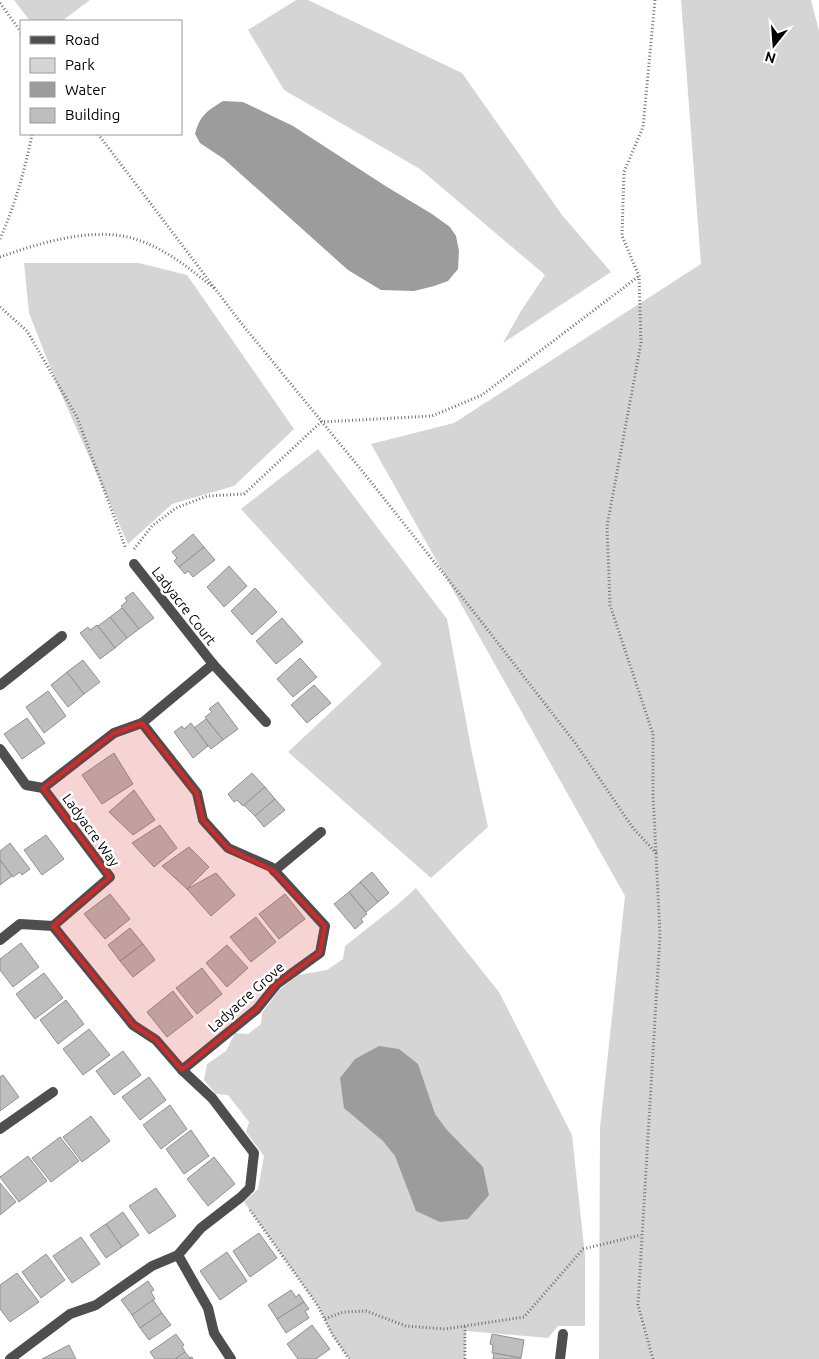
<svg xmlns="http://www.w3.org/2000/svg" width="819" height="1359" font-family="Ubuntu,sans-serif">
	<style>
		.green { fill: #d5d5d5 }
		.water { fill: #9c9c9c }
		.building { fill: #bebebe; stroke: #929292 }
		.lines { fill: none; stroke-linecap: round; stroke-linejoin: round }
		.path { stroke: #707070; stroke-width: 3; stroke-dasharray: 1 2.5; stroke-linecap: butt }
		.minor { stroke: #4e4e4e; stroke-width: 10 }
		.marked { fill: #d62828; fill-opacity: 0.2; stroke: #d62828; stroke-width: 4; stroke-linejoin: round }
		.labels { text-anchor: middle; dominant-baseline: central; stroke-width: 5; stroke-linejoin: round; paint-order: stroke }
		.street-label { font-size: 14px; fill: #000; stroke: #fff }
	</style>
	<rect width="100%" height="100%" fill="#fff"/>
	<g class="green">
		<path d="M14 0H90L62 21H30Z"/>
		<path d="M296 0H308L462 73 562 215 611 272 503 343 521 311 545 275 420 169 284 90 248 30Z"/>
		<path d="M681 0H811L819 31V1359H599L600 1128 625 896 371 444 454 423 701 264Z"/>
		<path d="M24 263H139L187 275 294 429 234 486 172 504 128 544 58 387 29 313Z"/>
		<path d="M318 449 447 619 472 753 488 827 431 878 288 752 382 664 241 509Z"/>
		<path d="M416 888 499 992 572 1135 585 1256V1326H558L548 1338 466 1331 465 1359H349L332 1335 318 1306 244 1202 258 1189 264 1156 246 1132 249 1122 228 1095 216 1094 204 1080 207 1064 226 1051 235 1033 248 1034 261 1024 262 1013 279 990 298 975 327 970 343 959 345 946 397 905Z"/>
	</g>
	<g class="water">
		<path d="M223 101 243 102 293 126 387 187 432 214 450 227 456 236 459 251 458 269 448 281 434 286 414 291 381 290 348 270 224 159 200 143 195 134C200 115 207 111 223 101Z"/>
		<path d="M379 1046 399 1049 418 1064 435 1114 447 1130 483 1167 489 1195 468 1219 440 1222 416 1211 395 1156 383 1141 344 1108 340 1078 355 1059Z"/>
	</g>
	<g class="building">
		<path d="M193 534 204 547 179 567 174 561 177 558 172 552Z"/>
		<path d="M204 547 215 560 193 577 188 571 185 574 179 567Z"/>
		<path d="M229 566 247 586 224 607 207 587Z"/>
		<path d="M255 588 277 612 252 635 231 611Z"/>
		<path d="M133 592 154 618 139 629 121 606 127 601 125 598Z"/>
		<path d="M122 608 139 629 127 638 110 617Z"/>
		<path d="M110 617 127 638 115 648 98 626Z"/>
		<path d="M282 618 303 642 276 664 256 641Z"/>
		<path d="M97 625 115 648 100 659 80 633 88 627 90 630Z"/>
		<path d="M300 658 317 677 293 697 277 679Z"/>
		<path d="M83 660 100 682 84 694 67 672Z"/>
		<path d="M67 672 84 694 68 707 51 685Z"/>
		<path d="M314 685 331 703 307 723 291 705Z"/>
		<path d="M48 691 66 716 44 733 26 707Z"/>
		<path d="M218 702 238 729 223 740 205 717 212 712 209 709Z"/>
		<path d="M27 718 45 743 22 759 4 734Z"/>
		<path d="M206 719 223 740 211 749 194 728Z"/>
		<path d="M191 723 208 746 193 758 174 732 182 726 184 729Z"/>
		<path d="M114 753 133 784 102 804 82 775Z"/>
		<path d="M252 773 265 787 243 806 237 800 234 802 228 794Z"/>
		<path d="M265 787 275 799 255 816 244 805Z"/>
		<path d="M134 790 155 820 133 835 109 812Z"/>
		<path d="M275 799 285 810 264 827 255 816Z"/>
		<path d="M160 825 177 848 154 867 132 843Z"/>
		<path d="M46 835 64 859 42 875 24 850Z"/>
		<path d="M10 843 30 869 22 875 20 872 13 877 0 860V851Z"/>
		<path d="M189 847 209 867 187 889 162 866Z"/>
		<path d="M0 860 12 876 0 885Z"/>
		<path d="M372 872 389 893 378 902 360 882Z"/>
		<path d="M216 873 235 895 211 916 187 889Z"/>
		<path d="M360 882 378 902 366 912 349 892Z"/>
		<path d="M349 892 367 914 361 919 363 922 355 929 334 904Z"/>
		<path d="M110 894 130 919 105 939 84 914Z"/>
		<path d="M285 894 305 919 279 939 259 914Z"/>
		<path d="M256 917 276 942 251 962 230 937Z"/>
		<path d="M130 928 143 944 120 961 108 945Z"/>
		<path d="M21 943 39 967 13 987 0 970V959Z"/>
		<path d="M143 944 155 960 133 977 120 961Z"/>
		<path d="M227 945 248 968 227 987 206 963Z"/>
		<path d="M202 968 222 994 197 1014 176 988Z"/>
		<path d="M44 973 63 998 35 1019 16 994Z"/>
		<path d="M173 991 193 1017 167 1037 147 1012Z"/>
		<path d="M66 1000 84 1024 58 1044 40 1020Z"/>
		<path d="M89 1029 110 1055 83 1075 63 1049Z"/>
		<path d="M123 1051 141 1075 114 1095 96 1071Z"/>
		<path d="M3 1075 19 1097 0 1111V1077Z"/>
		<path d="M149 1077 166 1100 140 1120 122 1097Z"/>
		<path d="M170 1105 187 1129 161 1149 143 1125Z"/>
		<path d="M91 1116 110 1141 82 1162 63 1137Z"/>
		<path d="M191 1130 209 1156 184 1174 166 1149Z"/>
		<path d="M60 1137 79 1161 51 1182 32 1158Z"/>
		<path d="M28 1156 47 1181 19 1202 0 1177Z"/>
		<path d="M214 1157 235 1184 208 1206 187 1179Z"/>
		<path d="M0 1183 16 1202 0 1215Z"/>
		<path d="M156 1188 176 1216 149 1234 129 1206Z"/>
		<path d="M123 1212 139 1235 122 1247 106 1224Z"/>
		<path d="M106 1224 122 1247 106 1258 90 1235Z"/>
		<path d="M259 1233 277 1258 250 1277 233 1251Z"/>
		<path d="M81 1237 100 1264 72 1283 53 1256Z"/>
		<path d="M227 1252 247 1281 220 1300 200 1271Z"/>
		<path d="M46 1254 65 1280 41 1298 22 1272Z"/>
		<path d="M17 1273 39 1302 10 1322 0 1309V1285Z"/>
		<path d="M148 1281 154 1290 151 1292 155 1299 132 1315 121 1300Z"/>
		<path d="M291 1290 296 1297 299 1294 304 1302 277 1319 268 1305Z"/>
		<path d="M153 1300 162 1313 140 1328 132 1315Z"/>
		<path d="M304 1302 309 1309 305 1311 309 1318 286 1333 277 1319Z"/>
		<path d="M162 1313 171 1325 149 1340 140 1328Z"/>
		<path d="M312 1325 330 1349 316 1359H298L287 1344Z"/>
		<path d="M176 1334 184 1345 182 1346 185 1352 175 1359H155L150 1352Z"/>
		<path d="M492 1334 524 1340 521 1358 492 1353 493 1345 490 1344Z"/>
		<path d="M69 1345 76 1359H42Z"/>
		<path d="M185 1352 190 1358 192 1357 193 1359H175Z"/>
		<path d="M494 1353 521 1358 520 1359H493Z"/>
	</g>
	<g class="lines">
		<g class="path">
			<path d="M0 3 21 32"/>
			<path d="M98 134 241 323 363 472 477 616 576 744 633 828 657 854"/>
			<path d="M0 239C15 205 25 170 32 134"/>
			<path d="M0 257C39 243 94 226 135 239 165 248 190 269 214 288"/>
			<path d="M0 307 27 331 77 417 126 549"/>
			<path d="M134 549 152 526 176 508 207 496 244 494 321 422 432 416 482 395 639 276"/>
			<path d="M250 1210 318 1306 332 1334 349 1359"/>
			<path d="M325 1319 343 1312 366 1311 406 1326 445 1329 524 1317 583 1249 641 1235"/>
			<path d="M465 1359V1326"/>
			<path d="M653 1359 638 1305 660 935 653 794V734L610 605 607 526 641 343 639 276 622 236 624 172 643 127 655 0"/>
		</g>
		<g class="minor">
			<path d="M134 564 213 664 266 722"/>
			<path d="M0 685 62 636"/>
			<path d="M142 723 197 793 203 820 228 848 271 867 325 926 320 953 277 984 257 1009 182 1070"/>
			<path d="M0 749 26 785 43 788"/>
			<path d="M43 788 114 733 142 723 213 664"/>
			<path d="M274 871 321 832"/>
			<path d="M0 940 20 924 53 926 110 877 43 788"/>
			<path d="M0 1129 53 1092"/>
			<path d="M178 1255 208 1308 214 1333 231 1359"/>
			<path d="M10 1359 70 1314 96 1305 152 1266 178 1255 201 1228 241 1197 250 1188 254 1153 212 1098 182 1070 156 1040 133 1025 53 926"/>
			<path d="M560 1359 563 1334"/>
		</g>
	</g>
	<path class="marked" d="M142 723 197 793 203 820 228 848 274 871 325 926 320 953 277 984 257 1009 182 1070 156 1040 133 1025 53 926 110 877 43 788 114 733Z"/>
	<g class="labels">
		<g class="street-label">
			<text transform="translate(184 606) rotate(52)">Ladyacre Court</text>
			<text transform="translate(91 830) rotate(54)">Ladyacre Way</text>
			<text transform="translate(246 997) rotate(-42)">Ladyacre Grove</text>
		</g>
	</g>
	<rect x="20" y="20" width="162" height="115" fill="#ffffff" stroke="#999999"/>
	<rect x="30" y="36" width="25" height="8" fill="#4e4e4e" stroke="#999999"/>
	<text x="65" y="45" font-size="15" fill="#000000">Road</text>
	<rect x="30" y="58" width="25" height="15" fill="#d5d5d5" stroke="#999999"/>
	<text x="65" y="70" font-size="15" fill="#000000">Park</text>
	<rect x="30" y="82" width="25" height="15" fill="#9c9c9c" stroke="#999999"/>
	<text x="65" y="95" font-size="15" fill="#000000">Water</text>
	<rect x="30" y="108" width="25" height="15" fill="#bebebe" stroke="#999999"/>
	<text x="65" y="120" font-size="15" fill="#000000">Building</text>
	<g transform="translate(774 45) rotate(197)" stroke="#ffffff" stroke-width="4" paint-order="stroke">
	<path d="M0-4L9 19L0 12L-9 19Z" fill="#000000"/>
	<text y="-8" font-size="14" font-weight="bold" text-anchor="middle" fill="#000000">N</text>
	</g>
</svg>
